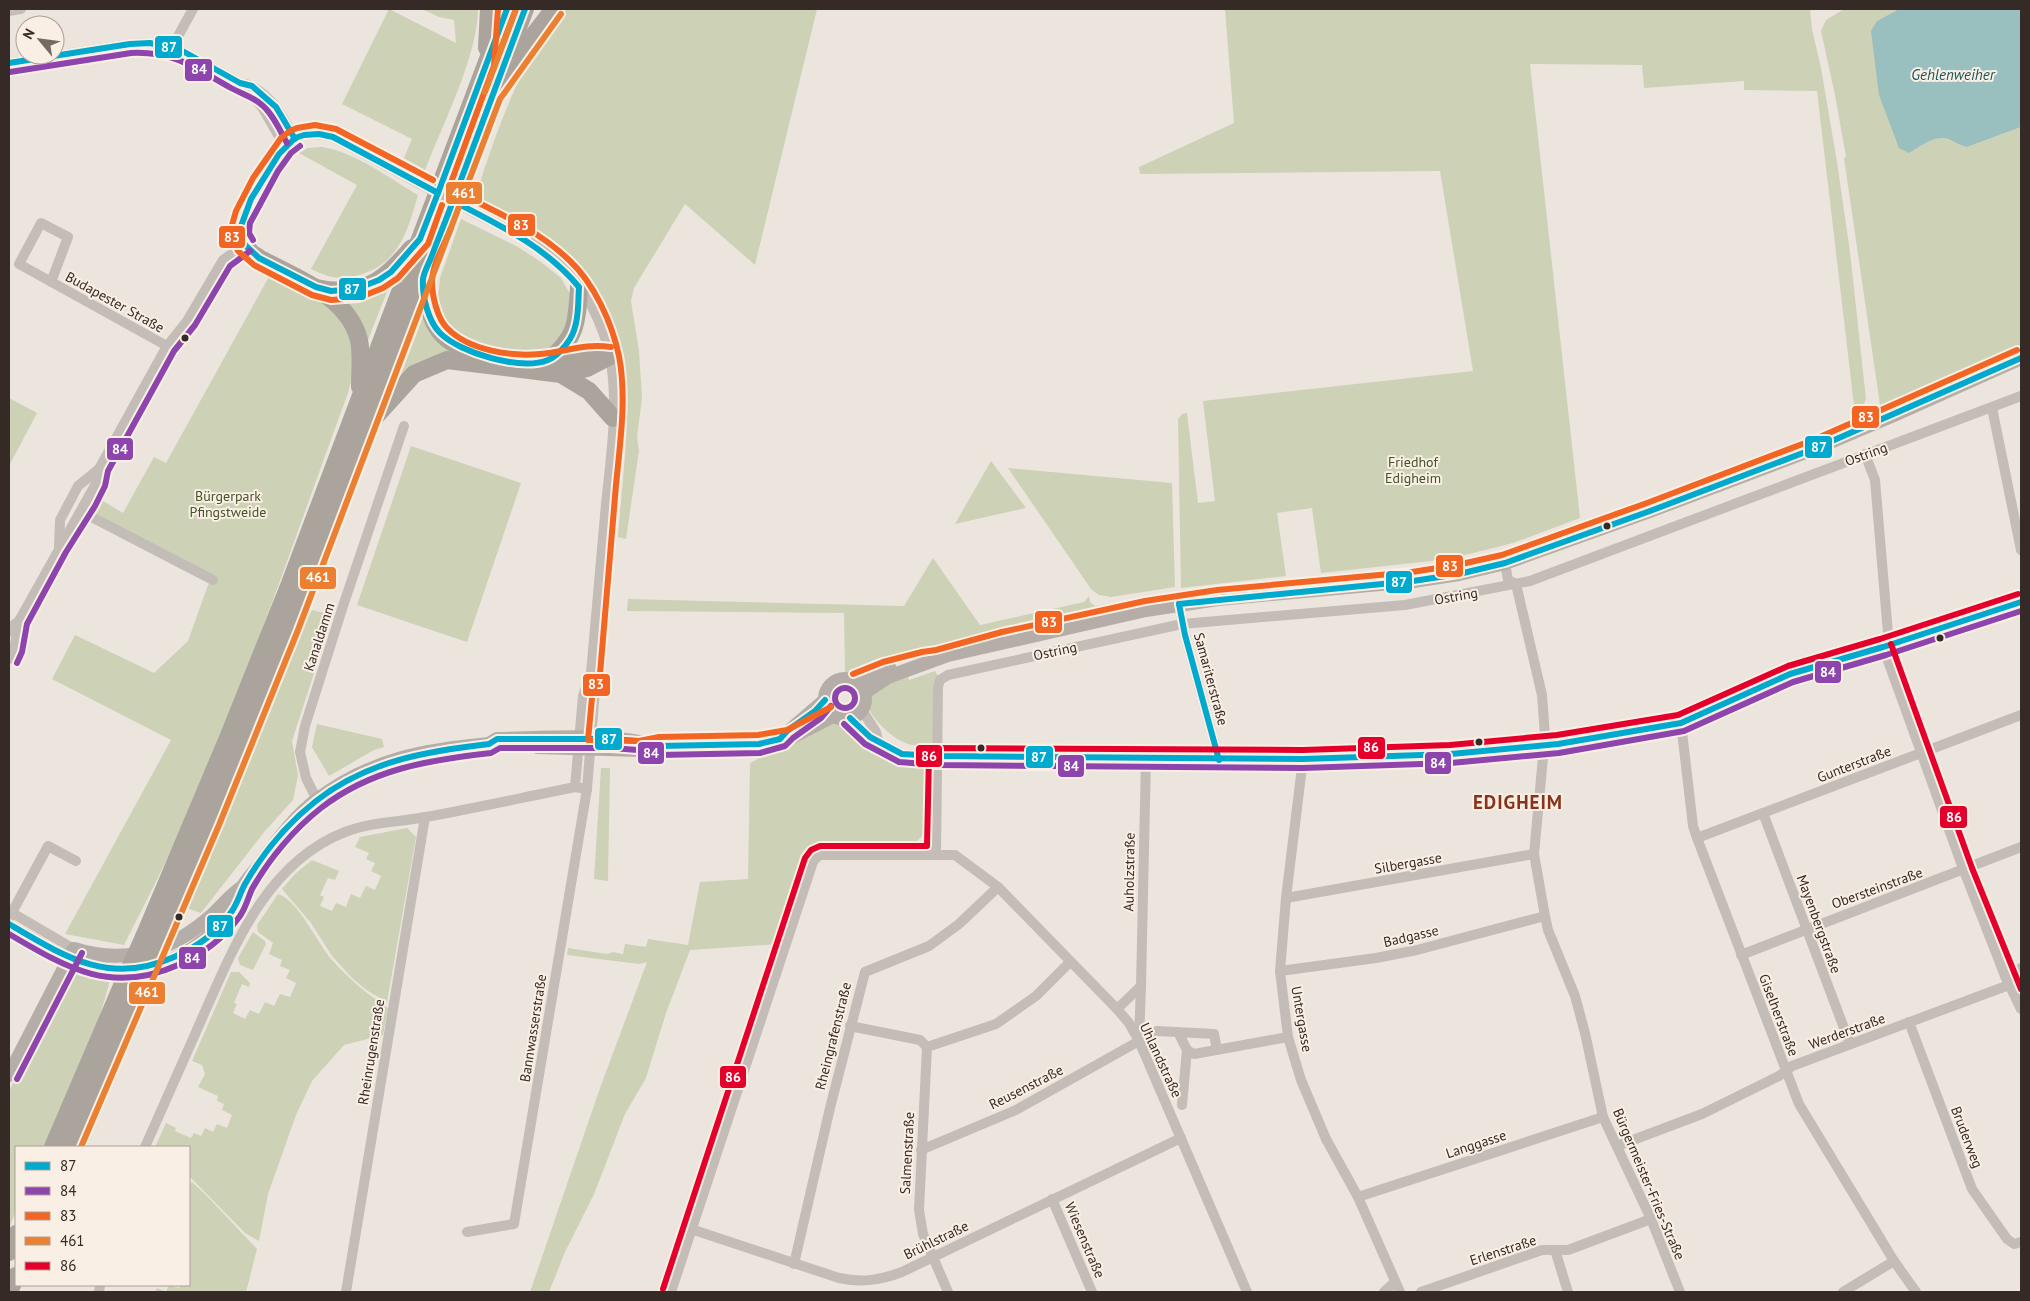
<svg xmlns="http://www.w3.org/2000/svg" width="2030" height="1301" font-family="'PT Sans',sans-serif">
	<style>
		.green { fill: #cdd1b6 }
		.water { fill: #99bfbe }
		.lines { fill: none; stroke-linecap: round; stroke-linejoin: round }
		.street { stroke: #c4bdb7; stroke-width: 10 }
		.secondary { stroke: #b5ada7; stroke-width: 14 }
		.highway { stroke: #aba49d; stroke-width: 18 }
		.street-bridge { stroke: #c4bdb7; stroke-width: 10 }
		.highway-bridge { stroke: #aba49d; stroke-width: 18 }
		.bus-1-casing { stroke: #faefe4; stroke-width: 10 }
		.bus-2-casing { stroke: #faefe4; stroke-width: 10 }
		.bus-3-casing { stroke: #faefe4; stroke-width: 10 }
		.bus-4-casing { stroke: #faefe4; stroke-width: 10 }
		.bus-5-casing { stroke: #faefe4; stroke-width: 10 }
		.bus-1 { stroke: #00a9ce; stroke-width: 6 }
		.bus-2 { stroke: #8e44ad; stroke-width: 6 }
		.bus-3 { stroke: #f26522; stroke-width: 6 }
		.bus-4 { stroke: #eb7f32; stroke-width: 6 }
		.bus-5 { stroke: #e4002b; stroke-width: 6 }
		.bus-dot { fill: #352a25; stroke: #faefe4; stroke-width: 2 }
		.labels { text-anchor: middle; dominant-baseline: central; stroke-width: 4; stroke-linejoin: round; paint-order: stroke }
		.street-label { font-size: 14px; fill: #352a25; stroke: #faefe4 }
		.park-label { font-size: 14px; fill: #455428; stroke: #faefe4 }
		.water-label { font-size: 15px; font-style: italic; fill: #195558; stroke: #faefe4 }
		.district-label { font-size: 19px; font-weight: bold; letter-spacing: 1px; fill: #88331b; stroke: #faefe4 }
		.line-badge { stroke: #faefe4; stroke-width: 2 }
		.badge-label { font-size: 14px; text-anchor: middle; font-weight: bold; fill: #fff }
	</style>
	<rect width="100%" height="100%" fill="#ece5dd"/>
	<g class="green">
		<path d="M389 9 456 43 454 20 439 17 422 9H478C478 55 442 126 425 170L404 158 412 139 342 104Z"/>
		<path d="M567 9H817L755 265 685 204 634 288 631 301 639 351 642 398 637 437 639 451 626 539 618 537C622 479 632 418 624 359 620 328 596 282 574 259 550 233 506 214 475 197 489 155 503 112 523 72 534 49 551 29 567 9Z"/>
		<path d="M1225 9H1810L1812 29 1821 68 1837 162 1850 252 1866 399 1862 408 1855 414 1817 91 1744 90V81L1644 88 1642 65 1530 64 1580 518 1513 543 1449 559 1321 573 1312 508 1277 513 1286 576 1181 588 1178 419 1182 414 1187 413 1198 503 1215 501 1203 401 1473 371 1440 171 1140 174 1139 167 1234 123Z"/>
		<path d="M1844 9H1899L1877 21 1909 153C1920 147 1935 134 1948 139 1955 142 1959 145 1967 147L2021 127V348L1881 412 1844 158 1846 157 1835 95 1821 31 1826 20Z"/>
		<path d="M322 147C355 152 389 178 418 195 408 230 399 264 359 275 338 280 330 278 311 269L357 185 299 153 308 148Z"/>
		<path d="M461 219 518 247 541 262 561 278 570 294 567 330 555 347 534 355 505 357 462 339 445 322 437 306 440 278Z"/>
		<path d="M271 273 313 294 350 327 355 365 348 393C303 515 261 639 211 760 186 823 155 884 124 945L65 934 171 740 52 679 75 635 154 673 188 641 208 585 212 581 86 508 93 495 123 513 154 457 166 463Z"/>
		<path d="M392 279 366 345 338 295Z"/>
		<path d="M423 317 433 334 460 353 399 380Z"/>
		<path d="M9 398 37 413 9 466Z"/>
		<path d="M411 446 521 483 467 642 357 605Z"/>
		<path d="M991 461 1026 508 955 524Z"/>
		<path d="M1008 468 1172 483 1175 587 1111 597 1099 595 1091 589Z"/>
		<path d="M933 558 980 625 1084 602 1089 596 1090 602 1095 606 1169 593 1171 595 1168 599 1092 614 981 640 896 661 860 676 845 674 844 613 627 611 628 599 904 606Z"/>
		<path d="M312 610 333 615 292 741 298 775 293 800 265 831 201 913 186 908 287 661Z"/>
		<path d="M935 671 938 676 933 742C908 755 882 730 869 710L873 690 907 673 909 680Z"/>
		<path d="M832 720 849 722 856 726C860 744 891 762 909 765 916 766 922 764 928 768V830L916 842 810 845 779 944 690 950 666 1013 646 1078 625 1114 594 1194 565 1252 549 1292H530L600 1088 647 962 639 964 567 955 568 948 607 954 613 952 623 954 625 944 646 947 648 939 688 945 700 882 748 879 750 763Z"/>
		<path d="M317 724 382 739 384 747 374 750 329 776 312 747Z"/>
		<path d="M601 768H610L608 881 594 879Z"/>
		<path d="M407 828 416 837 387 1002 368 991 353 979 332 956 311 923 282 889 295 874 312 860 339 871 335 880 328 878 320 895 324 897 320 906 332 911 336 903 346 907 351 894 360 898 366 886 375 890 381 876 371 871 375 863 366 859 369 853 355 847 360 837Z"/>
		<path d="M278 894C298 900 318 944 332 960 349 979 367 994 388 1008L383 1035 344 1045 312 1081 296 1115 268 1194 259 1241 245 1233 189 1176V1147H155L166 1123 176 1128 175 1131 191 1138 194 1133 201 1136 205 1128 213 1132 217 1124 227 1128 232 1115 222 1110 224 1104 217 1101 218 1096 198 1087 205 1074 202 1065 192 1061 231 972H239L250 983 249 987 242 984 234 1003 237 1004 233 1013 245 1019 250 1010 259 1014 265 1002 274 1006 280 994 290 997 296 983 286 978 290 970 280 966 282 960 269 954 273 943 258 932 257 925Z"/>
		<path d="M253 932 265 941 266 944 253 970 240 965 238 958Z"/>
		<path d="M75 971 111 975C98 1033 70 1092 44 1147H16V1210L9 1229V1092L63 977Z"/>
		<path d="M192 1182 206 1195 257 1249 246 1292H155L157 1288 166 1292 169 1285 179 1288 180 1285H189V1184Z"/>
	</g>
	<path class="water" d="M1899 9H2021V127L1967 147C1959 145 1955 142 1948 139 1935 134 1920 147 1909 153L1899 148 1879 95 1871 31 1877 21Z"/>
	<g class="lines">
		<g class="street">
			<path d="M9 11 21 9"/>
			<path d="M172 47 193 9"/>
			<path d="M9 63 130 44 150 43 179 49 240 83 262 107 285 147"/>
			<path d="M246 84C271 93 283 117 295 139"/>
			<path d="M470 210C501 227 538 242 563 267 586 289 604 326 610 357 619 404 611 456 606 504 601 560 596 617 591 673L583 696 575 787"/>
			<path d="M51 282 68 237 41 223 19 264 167 346"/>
			<path d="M1992 408 2021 550"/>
			<path d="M1865 454 1875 480 1889 645"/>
			<path d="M82 512 213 580"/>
			<path d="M59 547 60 520 78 486 99 469 167 346 187 321 223 260 245 244C242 238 239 233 240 226 242 208 280 147 295 138 307 132 321 134 333 137L420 184"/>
			<path d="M1505 563 1508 580 1516 584 1542 695 1545 736 1534 854 1545 916 1548 930 1575 996 1585 1033 1603 1117 1651 1219 1680 1292"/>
			<path d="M1179 604 1185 635 1219 760"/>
			<path d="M9 632 12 626 19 621"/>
			<path d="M1883 647 1964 871 2005 976 2021 1009"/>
			<path d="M9 659 14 650 19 621 99 478V469"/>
			<path d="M862 710 876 732 878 740"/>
			<path d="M850 718 870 737 902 754 938 756 1303 759 1451 754 1558 744 1681 723 1790 674 1883 647 2021 602"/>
			<path d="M1681 723 1693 826 1697 838 1799 1104 1894 1261 1916 1292"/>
			<path d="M1303 759 1286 898 1280 971 1288 1037 1301 1080 1326 1139 1358 1197 1400 1292"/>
			<path d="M587 789 595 690 590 680"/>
			<path d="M317 800 306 778 300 752 305 726 343 606 404 426"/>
			<path d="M1763 813 1850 1044"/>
			<path d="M1697 838 2021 715"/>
			<path d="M936 855 938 687 940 680 948 675 1182 624 1405 605 1530 581 2021 396"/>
			<path d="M1286 898 1534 854"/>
			<path d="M9 911 74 949"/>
			<path d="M9 918 48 846 76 861"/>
			<path d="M9 924 69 958"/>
			<path d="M1741 955 2021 847"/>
			<path d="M1280 971 1376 958 1417 950 1545 916"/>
			<path d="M2005 976 2021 968"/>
			<path d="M1117 1009 1141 986 1146 758"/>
			<path d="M1909 1022 1972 1189 2007 1239 2014 1244 2021 1242"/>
			<path d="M850 1026 920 1040 927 1047"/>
			<path d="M1178 1032 1187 1050 1194 1054 1288 1037"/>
			<path d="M1139 1040 1141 986"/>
			<path d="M1182 1105 1187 1050"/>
			<path d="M1617 1146 1702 1114 1779 1076 1792 1066 2009 985"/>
			<path d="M145 1147C163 1106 182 1064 200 1023 232 951 265 863 345 832 370 822 400 822 426 817 476 808 525 797 575 787L587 789 514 1224 467 1232"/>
			<path d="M921 1150 1016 1110 1157 1031 1214 1034 1217 1050"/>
			<path d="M1358 1197 1603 1117"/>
			<path d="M1052 1199 1092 1292"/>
			<path d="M691 1229 839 1278C862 1283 881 1280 902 1272L1181 1138"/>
			<path d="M1555 1250 1568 1292"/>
			<path d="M794 1264 830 1108 865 972 929 946 959 924 998 887"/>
			<path d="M99 1292 100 1285"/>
			<path d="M346 1292 425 817"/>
			<path d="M671 1292 813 862 817 857 821 855H955L998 887 1117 1009 1129 1023 1139 1041 1247 1292"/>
			<path d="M948 1292 923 1234 919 1210 927 1047 996 1024 1036 996 1070 962"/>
			<path d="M1384 1292 1395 1282"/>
			<path d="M1421 1292 1542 1250H1568L1651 1219"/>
			<path d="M1843 1292 1894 1261"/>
		</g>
		<g class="secondary">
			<circle cx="845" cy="699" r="20"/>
			<path d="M856 682 890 669"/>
			<path d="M864 693 888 677 948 655 1146 610 1218 599 1413 581 1459 574 1505 563 1650 511 1816 448 1896 414 2021 358"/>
			<path d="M782 737 825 700"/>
			<path d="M537 747 640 750 659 746 759 744 790 738 835 715"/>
			<path d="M69 958C89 965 111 973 132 971 175 967 215 938 237 903 241 897 241 891 244 885 248 878 255 871 260 864 277 841 295 816 318 799 372 759 424 750 489 744L497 739C550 738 607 733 659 746"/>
			<path d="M9 1075 74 949C125 965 170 952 210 917 222 906 230 895 244 886"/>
		</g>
		<g class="highway">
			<path d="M487 48 489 9"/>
			<path d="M506 76 533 36 554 9"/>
			<path d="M245 244 251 253 259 258C295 278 348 295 359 340 362 355 360 371 360 387"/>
			<path d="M424 280C431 328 437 342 486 356"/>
			<path d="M316 288C364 298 383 281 412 248"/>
			<path d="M550 359C577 337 577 321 579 287"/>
			<path d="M524 362 531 363 587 353 610 356"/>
			<path d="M561 374 589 391 613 418"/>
			<path d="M375 417 414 374 447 360 561 374 587 368 610 356"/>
			<path d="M165 929 290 627 525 9"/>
			<path d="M144 937 228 738 289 586 507 9"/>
			<path d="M53 1147 122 986"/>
			<path d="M72 1147 141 985"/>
			<path d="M9 1252 16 1234"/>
			<path d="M9 1292 16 1276"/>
		</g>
		<path class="street-bridge" d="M420 184 470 210"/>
		<g class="highway-bridge">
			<path d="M141 985 165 929"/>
			<path d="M122 986 144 937"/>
		</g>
		<defs>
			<g id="bus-1">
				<path d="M9 63 130 44 150 43 179 49 240 83 252 86 276 107 295 139"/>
				<path d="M319 134 333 137 438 193 420 239 391 272 379 280 356 289 331 291 316 287 259 258 245 245 240 235 241 226 251 199 279 154 295 138 304 135Z"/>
				<path d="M438 193 507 9"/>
				<path d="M453 201C499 225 545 246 579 287 578 304 579 324 570 339 565 347 556 357 548 360 521 371 460 353 440 333 428 321 422 296 423 279 424 272 428 265 431 258 438 239 446 220 453 201Z"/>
				<path d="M453 201 525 9"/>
				<path d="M1179 604 1413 581 1459 574 1505 563 1650 511 1816 448 2021 358"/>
				<path d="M1179 604 1185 635 1219 760"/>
				<path d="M850 718 870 737 902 754 938 756 1303 759 1451 754 1558 744 1681 723 1790 674 1883 647 2021 602"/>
				<path d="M9 924C65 957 109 986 174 957 197 947 218 932 232 911 238 902 240 893 245 884 263 853 288 823 316 801 367 761 427 751 489 744L497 739H611L639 741 659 746 759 744 780 739 787 731 815 711 825 700"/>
			</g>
			<g id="bus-2">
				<path d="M10 72 131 53C175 51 195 68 231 88 242 94 252 96 262 105 273 114 280 131 287 143"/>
				<path d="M253 240 249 233 250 223 278 171 291 153 300 146"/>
				<path d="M17 663 22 652 27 624 66 552 95 506 105 486 108 471 174 351 195 325 230 266 250 251"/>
				<circle cx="845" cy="698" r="10"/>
				<path d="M844 724 865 744 899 762 938 765 1303 768 1451 763 1559 753 1684 731 1793 682 1886 655 2021 611"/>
				<path d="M9 934C67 968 111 995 178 965 203 954 224 938 240 916 246 907 248 898 252 889 269 859 294 829 321 808 371 769 429 760 491 753L500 748H611L638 750 659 755 760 753 785 746 793 738 821 718 831 706"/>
				<path d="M17 1079 82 953"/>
			</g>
			<g id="bus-3">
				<path d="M498 9 494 66 449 188C489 209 535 227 569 260 594 283 612 323 619 356 627 398 620 443 616 485 611 548 605 611 600 674L592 698 588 740 639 741 659 737 758 735 787 730 831 707"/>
				<path d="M490 77 516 9"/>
				<path d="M433 180 336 129 315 125 297 128 290 131 281 138 253 178 236 211 232 225V238L238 251 254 265 312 295 331 300 358 298 383 288 398 278 428 244 442 205"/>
				<path d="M451 228C445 244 432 264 432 282 432 295 437 318 447 328 468 350 511 357 540 354 566 352 583 343 611 347"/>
				<path d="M853 674 883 662 922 652 936 650 1002 632 1145 601 1217 590 1412 572 1457 565 1502 555 1647 503 1813 440 2017 350"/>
			</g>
			<g id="bus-4">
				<path d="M485 92 515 12"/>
				<path d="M81 1147 219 825 298 630 500 99 561 14"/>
			</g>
			<g id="bus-5">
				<path d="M1891 644 1972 868 2021 989"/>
				<path d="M663 1289 805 858 811 850 820 846H927L929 756 934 748 1303 750 1450 745 1557 735 1678 715 1788 666 1880 639 2018 594"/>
			</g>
		</defs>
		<use href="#bus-1" class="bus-1-casing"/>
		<use href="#bus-2" class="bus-2-casing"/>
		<use href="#bus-3" class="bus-3-casing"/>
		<use href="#bus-4" class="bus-4-casing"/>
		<use href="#bus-5" class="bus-5-casing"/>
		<use href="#bus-1" class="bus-1"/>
		<use href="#bus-2" class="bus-2"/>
		<use href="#bus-3" class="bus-3"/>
		<use href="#bus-4" class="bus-4"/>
		<use href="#bus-5" class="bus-5"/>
	</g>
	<g class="bus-dot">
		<circle cx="185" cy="338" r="4.5"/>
		<circle cx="1607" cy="526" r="4.5"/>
		<circle cx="1940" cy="638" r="4.5"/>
		<circle cx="1479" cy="742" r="4.5"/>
		<circle cx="981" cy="748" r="4.5"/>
		<circle cx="179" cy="917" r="4.5"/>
	</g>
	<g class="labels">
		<g class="street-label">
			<text transform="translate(115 302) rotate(29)">Budapester Straße</text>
			<text transform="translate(1866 454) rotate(-20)">Ostring</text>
			<text transform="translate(1456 596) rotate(-10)">Ostring</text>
			<text transform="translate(319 637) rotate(-72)">Kanaldamm</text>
			<text transform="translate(1055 651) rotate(-12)">Ostring</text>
			<text transform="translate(1211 679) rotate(75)">Samariterstraße</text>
			<text transform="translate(1854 764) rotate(-21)">Gunterstraße</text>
			<text transform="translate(1408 863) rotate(-10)">Silbergasse</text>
			<text transform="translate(1129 872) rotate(-89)">Auholzstraße</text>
			<text transform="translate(1877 888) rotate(-20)">Obersteinstraße</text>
			<text transform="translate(1819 924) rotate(70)">Mayenbergstraße</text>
			<text transform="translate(1411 936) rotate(-13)">Badgasse</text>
			<text transform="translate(1779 1015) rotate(69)">Giselherstraße</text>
			<text transform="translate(1302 1019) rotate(80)">Untergasse</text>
			<text transform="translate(533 1028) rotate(-81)">Bannwasserstraße</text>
			<text transform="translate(1847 1031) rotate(-20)">Werderstraße</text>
			<text transform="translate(833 1036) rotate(-76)">Rheingrafenstraße</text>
			<text transform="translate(371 1052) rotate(-81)">Rheinrugenstraße</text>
			<text transform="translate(1161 1060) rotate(65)">Uhlandstraße</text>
			<text transform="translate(1026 1087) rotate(-27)">Reusenstraße</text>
			<text transform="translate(1967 1137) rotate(69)">Bruderweg</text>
			<text transform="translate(1476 1144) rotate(-18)">Langgasse</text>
			<text transform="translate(907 1153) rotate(-87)">Salmenstraße</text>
			<text transform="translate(1649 1184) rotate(67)">Bürgermeister-Fries-Straße</text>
			<text transform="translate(936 1240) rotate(-26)">Brühlstraße</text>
			<text transform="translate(1085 1240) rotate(67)">Wiesenstraße</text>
			<text transform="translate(1503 1250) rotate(-18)">Erlenstraße</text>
		</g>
		<g class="park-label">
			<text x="1413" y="462">Friedhof<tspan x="1413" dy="16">Edigheim</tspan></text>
			<text x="228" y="496">Bürgerpark<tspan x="228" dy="16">Pfingstweide</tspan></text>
		</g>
		<g class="water-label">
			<text x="1953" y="74">Gehlenweiher</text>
		</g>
		<g class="district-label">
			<text x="1518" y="802">EDIGHEIM</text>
		</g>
	</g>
	<g class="line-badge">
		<rect x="154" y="35" width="29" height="24" rx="5" fill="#00a9ce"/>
		<rect x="184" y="58" width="29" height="24" rx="5" fill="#8e44ad"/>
		<rect x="445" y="181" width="38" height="24" rx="5" fill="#eb7f32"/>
		<rect x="507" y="213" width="29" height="24" rx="5" fill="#f26522"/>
		<rect x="218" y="225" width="28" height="24" rx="5" fill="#f26522"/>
		<rect x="338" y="277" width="29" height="24" rx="5" fill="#00a9ce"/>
		<rect x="1851" y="405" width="29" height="24" rx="5" fill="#f26522"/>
		<rect x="1804" y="435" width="29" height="24" rx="5" fill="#00a9ce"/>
		<rect x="106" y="437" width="28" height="24" rx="5" fill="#8e44ad"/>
		<rect x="1435" y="554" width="29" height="24" rx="5" fill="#f26522"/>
		<rect x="299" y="566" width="38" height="24" rx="5" fill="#eb7f32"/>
		<rect x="1385" y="570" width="28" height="24" rx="5" fill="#00a9ce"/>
		<rect x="1034" y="610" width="29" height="24" rx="5" fill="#f26522"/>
		<rect x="1814" y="660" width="28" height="24" rx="5" fill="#8e44ad"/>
		<rect x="582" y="673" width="29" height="24" rx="5" fill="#f26522"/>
		<rect x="594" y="727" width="29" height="24" rx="5" fill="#00a9ce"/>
		<rect x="1357" y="736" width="29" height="24" rx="5" fill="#e4002b"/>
		<rect x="637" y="741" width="28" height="24" rx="5" fill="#8e44ad"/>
		<rect x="915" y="744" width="28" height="24" rx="5" fill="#e4002b"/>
		<rect x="1025" y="745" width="29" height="24" rx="5" fill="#00a9ce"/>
		<rect x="1424" y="751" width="28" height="24" rx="5" fill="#8e44ad"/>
		<rect x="1057" y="754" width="28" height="24" rx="5" fill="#8e44ad"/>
		<rect x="1939" y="805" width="29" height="24" rx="5" fill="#e4002b"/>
		<rect x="206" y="914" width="28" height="24" rx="5" fill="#00a9ce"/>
		<rect x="178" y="946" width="29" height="24" rx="5" fill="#8e44ad"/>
		<rect x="128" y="981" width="38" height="24" rx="5" fill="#eb7f32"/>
		<rect x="719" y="1065" width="28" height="24" rx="5" fill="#e4002b"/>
	</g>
	<g class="badge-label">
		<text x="169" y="52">87</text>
		<text x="199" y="74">84</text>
		<text x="464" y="198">461</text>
		<text x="521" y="230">83</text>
		<text x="232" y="242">83</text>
		<text x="352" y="294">87</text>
		<text x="1866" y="422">83</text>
		<text x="1819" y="452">87</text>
		<text x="120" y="454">84</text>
		<text x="1450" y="571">83</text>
		<text x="318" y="582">461</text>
		<text x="1399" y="587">87</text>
		<text x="1049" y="627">83</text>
		<text x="1828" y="677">84</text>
		<text x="596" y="689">83</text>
		<text x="609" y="744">87</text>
		<text x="1371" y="752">86</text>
		<text x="651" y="758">84</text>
		<text x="929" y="761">86</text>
		<text x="1039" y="762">87</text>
		<text x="1438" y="768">84</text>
		<text x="1071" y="771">84</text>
		<text x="1954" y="822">86</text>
		<text x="220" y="931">87</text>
		<text x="192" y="963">84</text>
		<text x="147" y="997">461</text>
		<text x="733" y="1082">86</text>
	</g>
	<rect width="2030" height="1301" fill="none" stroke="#352a25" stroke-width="20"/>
	<rect x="15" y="1146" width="175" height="140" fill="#faefe4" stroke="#aba098"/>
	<rect x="25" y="1162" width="25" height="8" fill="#00a9ce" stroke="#aba098"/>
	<text x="60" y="1171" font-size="15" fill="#352a25">87</text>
	<rect x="25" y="1187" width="25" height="8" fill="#8e44ad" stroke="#aba098"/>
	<text x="60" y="1196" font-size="15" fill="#352a25">84</text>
	<rect x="25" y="1212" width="25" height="8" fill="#f26522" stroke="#aba098"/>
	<text x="60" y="1221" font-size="15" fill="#352a25">83</text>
	<rect x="25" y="1237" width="25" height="8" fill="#eb7f32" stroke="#aba098"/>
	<text x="60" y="1246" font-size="15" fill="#352a25">461</text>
	<rect x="25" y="1262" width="25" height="8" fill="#e4002b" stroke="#aba098"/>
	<text x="60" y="1271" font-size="15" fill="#352a25">86</text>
	<g transform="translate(40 40) rotate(299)"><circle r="24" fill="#faefe4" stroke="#aba098"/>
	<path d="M0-4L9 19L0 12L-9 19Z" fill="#756b65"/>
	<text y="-8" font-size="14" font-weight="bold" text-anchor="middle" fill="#352a25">N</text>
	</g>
</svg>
